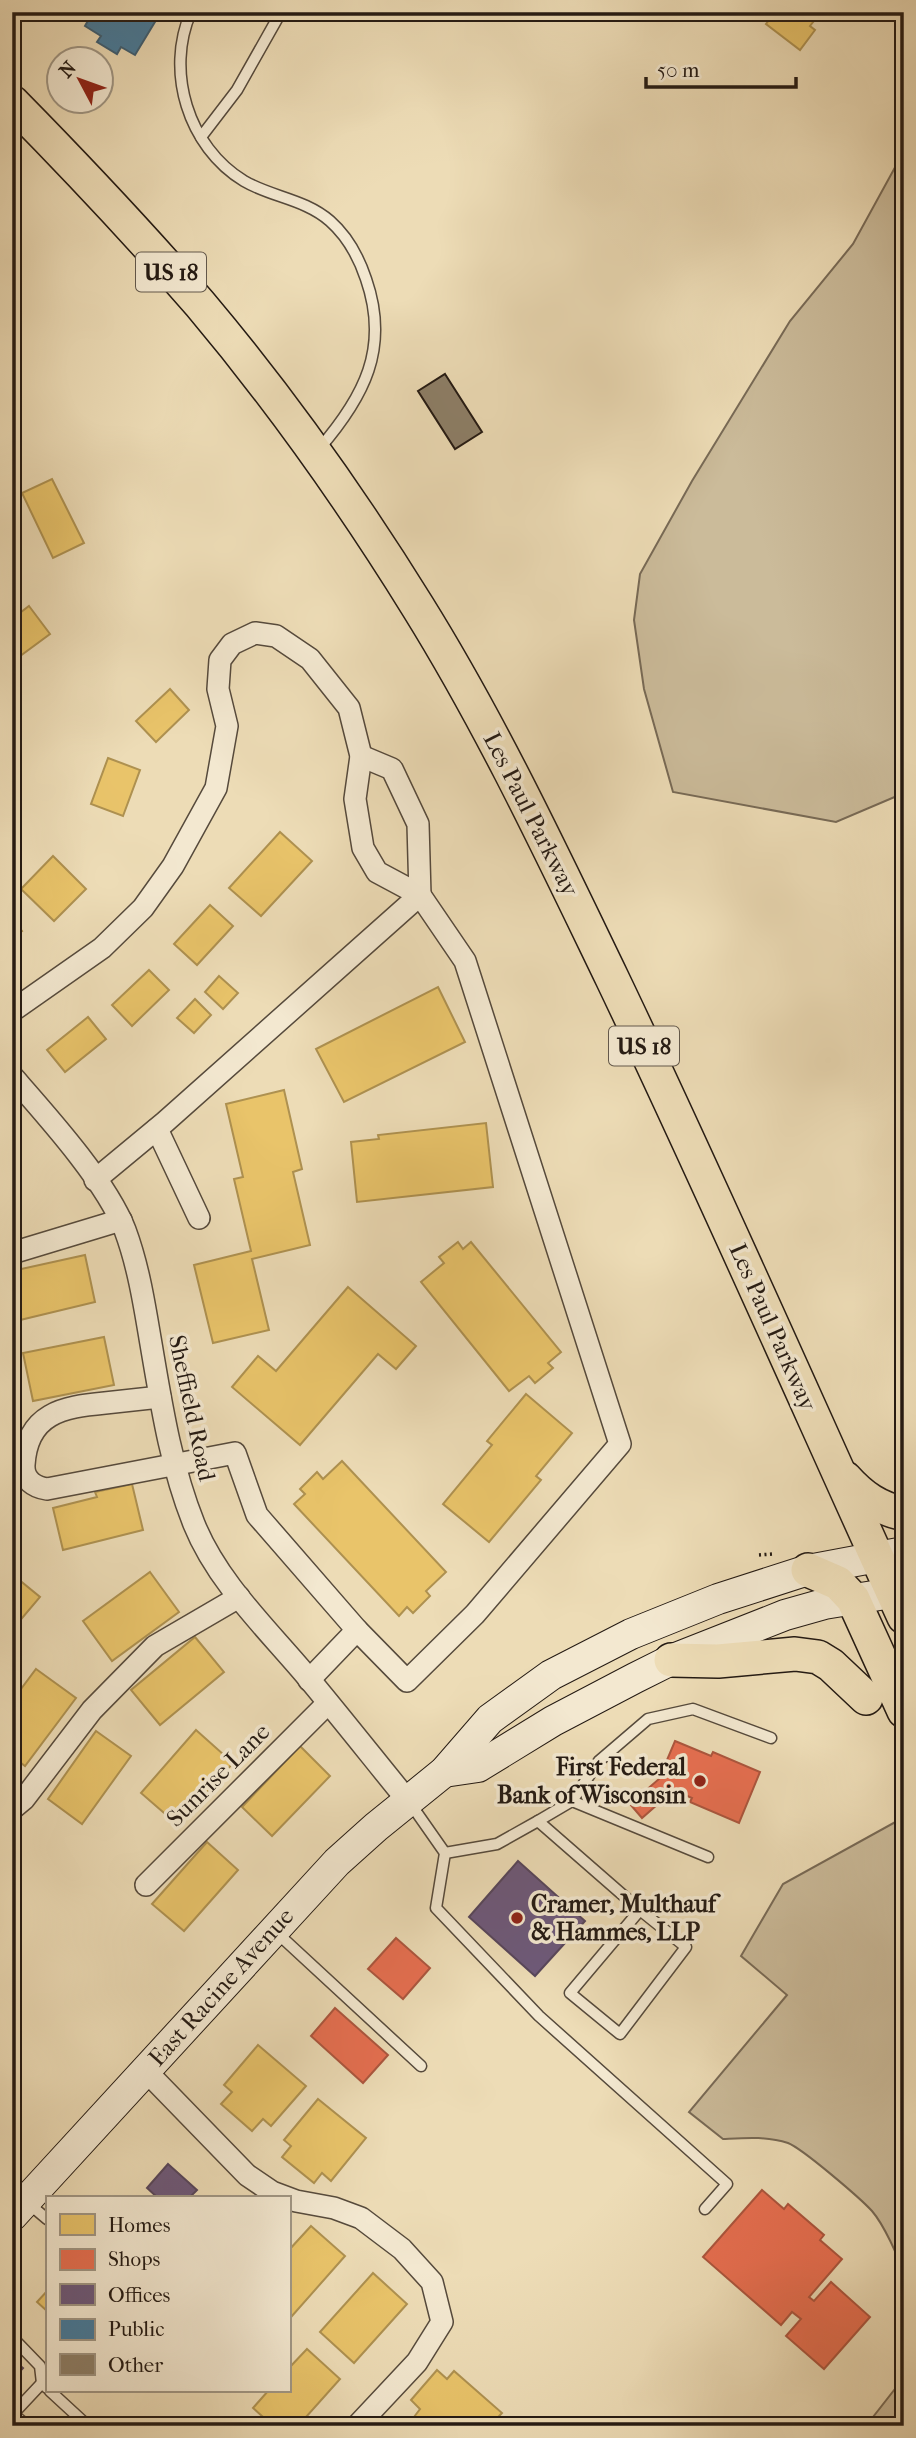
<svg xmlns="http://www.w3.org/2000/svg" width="916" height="2438" font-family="'IM FELL French Canon',serif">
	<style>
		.green { fill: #cbbb9a; stroke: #786a56; stroke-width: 2 }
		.homes { fill: #e9c46a; stroke: #ae9150; stroke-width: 2 }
		.shops { fill: #e76f51; stroke: #ac563e; stroke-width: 2 }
		.offices { fill: #6d597a; stroke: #57465b; stroke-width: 2 }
		.public { fill: #457b9d; stroke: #3b5e74; stroke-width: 2 }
		.building { fill: #8d7f68; stroke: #241a13; stroke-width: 2 }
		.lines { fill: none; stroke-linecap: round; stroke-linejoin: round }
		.lane-casing { stroke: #564a3c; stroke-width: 13 }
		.street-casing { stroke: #564a3c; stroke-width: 24 }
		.secondary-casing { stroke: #241a13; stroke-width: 32 }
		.primary-casing { stroke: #241a13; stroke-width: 36 }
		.path { stroke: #241a13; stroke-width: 3.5; stroke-dasharray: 2 3.5; stroke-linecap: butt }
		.lane { stroke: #f3e8d0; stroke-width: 10 }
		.street { stroke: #f3e8d0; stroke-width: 21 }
		.secondary { stroke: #f3e8d0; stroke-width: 30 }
		.primary { stroke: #eddcb6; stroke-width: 33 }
		.poi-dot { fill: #8f2418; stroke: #f3e8d0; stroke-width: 2.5 }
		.labels { text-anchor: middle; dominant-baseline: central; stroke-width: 7; stroke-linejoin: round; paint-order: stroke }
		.shield { fill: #f3e8d0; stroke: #62584c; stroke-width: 2 }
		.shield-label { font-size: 23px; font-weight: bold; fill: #241a13 }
		.street-label { font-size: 24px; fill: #241a13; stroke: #f3e8d0 }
		.poi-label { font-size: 24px; font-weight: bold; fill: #241a13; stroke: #f3e8d0; text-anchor: end }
	</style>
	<rect width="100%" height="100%" fill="#eddcb6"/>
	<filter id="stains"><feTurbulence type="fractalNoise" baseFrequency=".00286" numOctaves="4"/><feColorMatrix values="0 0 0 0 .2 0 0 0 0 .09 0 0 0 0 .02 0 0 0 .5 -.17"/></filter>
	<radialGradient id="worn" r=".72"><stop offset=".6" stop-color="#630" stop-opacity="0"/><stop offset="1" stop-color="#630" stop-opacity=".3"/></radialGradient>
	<g class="green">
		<path d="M904 151V793L836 822 673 792 644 689 634 620 640 574 692 481 790 321 853 244Z"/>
		<path d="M899 1820 904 1832V2274C898 2256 884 2225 872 2211 860 2198 803 2149 788 2143 767 2136 744 2138 723 2139L689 2112 787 1995 741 1956 783 1884Z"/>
		<path d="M904 2371V2426H866L898 2385Z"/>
	</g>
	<g class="homes">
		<path d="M775 12H821L810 26 815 30 800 50 766 24Z"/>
		<path d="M52 479 84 543 53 558 22 493Z"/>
		<path d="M29 606 50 634 12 662V619Z"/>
		<path d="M170 689 189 710 156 742 136 721Z"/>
		<path d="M108 758 140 770 123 816 91 804Z"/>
		<path d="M280 832 312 861 261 916 229 888Z"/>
		<path d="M53 856 86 889 54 921 21 889Z"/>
		<path d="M210 905 233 926 197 965 174 944Z"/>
		<path d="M12 918 22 931 12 939Z"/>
		<path d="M149 970 169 990 132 1026 112 1005Z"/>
		<path d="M219 976 238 993 223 1009 205 992Z"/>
		<path d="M438 987 465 1042 344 1102 316 1049Z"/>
		<path d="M195 999 211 1015 194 1033 177 1018Z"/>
		<path d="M88 1017 106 1039 65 1072 47 1050Z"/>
		<path d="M284 1090 302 1169 293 1172 310 1245 252 1259 269 1330 213 1343 194 1265 251 1251 234 1179 243 1177 226 1104Z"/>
		<path d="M486 1123 493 1187 357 1202 351 1142 379 1139 378 1135Z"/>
		<path d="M458 1242 463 1249 471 1242 561 1352 548 1363 553 1368 535 1383 529 1376 509 1391 421 1282 444 1263 439 1257Z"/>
		<path d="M85 1255 95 1302 16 1321 12 1305V1271Z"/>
		<path d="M348 1287 416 1346 396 1369 378 1354 300 1445 232 1387 258 1356 276 1371Z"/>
		<path d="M104 1337 114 1385 33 1401 23 1353Z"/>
		<path d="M526 1394 572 1433 536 1476 541 1480 489 1542 443 1504 492 1445 487 1441Z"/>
		<path d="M12 1421 19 1422 12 1462Z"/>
		<path d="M342 1461 446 1572 426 1591 430 1596 413 1613 407 1607 399 1616 294 1504 305 1494 300 1489 317 1472 323 1479Z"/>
		<path d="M132 1484 143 1530 63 1550 53 1508 97 1497 95 1492Z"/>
		<path d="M150 1572 179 1612 112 1661 83 1621Z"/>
		<path d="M12 1574 40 1597 12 1630Z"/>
		<path d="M195 1637 224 1672 160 1725 131 1690Z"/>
		<path d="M36 1669 76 1698 25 1766 12 1756V1701Z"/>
		<path d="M196 1730 233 1763 178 1825 141 1793Z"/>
		<path d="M96 1731 131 1756 82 1824 48 1799Z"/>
		<path d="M300 1746 330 1776 272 1836 242 1807Z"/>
		<path d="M207 1842 238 1870 184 1931 152 1904Z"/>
		<path d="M258 2045 306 2086 271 2126 263 2119 252 2131 221 2104 232 2092 224 2085Z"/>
		<path d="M318 2099 366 2138 331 2181 322 2173 314 2183 282 2157 291 2146 284 2140Z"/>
		<path d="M311 2226 345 2256 292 2316 289 2313V2250Z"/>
		<path d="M373 2273 407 2304 354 2363 320 2332Z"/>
		<path d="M47 2291V2311L37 2302Z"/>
		<path d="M307 2349 340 2379 298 2426H273L253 2408 268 2391H289V2368Z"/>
		<path d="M437 2370 447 2379 454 2371 502 2413 490 2426 482 2420 477 2426H424L414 2417 420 2409 411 2400Z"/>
	</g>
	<g class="shops">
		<path d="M675 1741 711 1756 713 1752 760 1772 739 1823 690 1802 692 1798 674 1790 642 1818 630 1804 659 1779Z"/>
		<path d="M396 1938 430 1968 403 1999 368 1969Z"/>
		<path d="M335 2008 388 2055 363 2083 311 2036Z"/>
		<path d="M762 2190 784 2209 788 2204 824 2235 820 2240 842 2259 809 2297 814 2301 831 2282 870 2317 824 2369 786 2336 801 2319 792 2312 781 2325 703 2257Z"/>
	</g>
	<g class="offices">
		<path d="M518 1861 585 1921 535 1976 469 1917Z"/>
		<path d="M168 2164 197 2190 189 2198H158L147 2188Z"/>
		<path d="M12 2359 23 2368 12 2380Z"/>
	</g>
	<path class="public" d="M93 12H161L135 55 121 47 117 54 97 42 101 36 85 26Z"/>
	<path class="building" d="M445 374 482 432 455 449 418 391Z"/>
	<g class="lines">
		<defs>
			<g id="lane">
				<path d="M191 12C165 71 188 147 244 181 271 197 305 199 330 221 347 236 359 258 366 279 390 348 364 397 319 449"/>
				<path d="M201 137 237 90 281 12"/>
				<path d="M572 1801 599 1761 648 1719 693 1709 771 1738"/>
				<path d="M410 1803 445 1853 436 1908 539 2016 727 2184 705 2209"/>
				<path d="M538 1821 572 1801 708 1857"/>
				<path d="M445 1853 497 1844 538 1821 640 1910 570 1993 620 2034 686 1947 640 1910"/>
				<path d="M276 1932 421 2066"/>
				<path d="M28 2203 47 2219"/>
				<path d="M12 2337 40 2366 42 2383 47 2388"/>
				<path d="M50 2391 88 2426"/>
				<path d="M12 2415 42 2383"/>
				<path d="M14 2415 28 2426"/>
			</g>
			<g id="street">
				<path d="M12 1011 102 948 143 908 173 866 216 788 227 726 218 689 220 660 232 644 255 633 276 636 310 659 349 708 361 756 355 799 363 848 377 872 420 895 465 961 620 1444 475 1614 407 1681 357 1630 309 1680"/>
				<path d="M12 1076C47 1116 106 1181 125 1230 138 1265 144 1302 150 1338 161 1402 170 1464 194 1524 217 1581 265 1627 304 1673 339 1715 373 1758 408 1801"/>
				<path d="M157 1129 199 1218"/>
				<path d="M95 1180 165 1122 420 895 418 824 392 769 361 756"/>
				<path d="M12 1253 121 1220"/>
				<path d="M160 1397C142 1399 124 1401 105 1403 63 1407 27 1413 24 1465 23 1480 34 1487 47 1489L235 1453 257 1515 357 1630"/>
				<path d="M12 1809 24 1799 92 1710 155 1646 239 1597"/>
				<path d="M146 1885 328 1703"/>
				<path d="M145 2070 247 2175 272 2192 296 2201 334 2208 361 2218 402 2249 432 2282 442 2322 417 2362 357 2426"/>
			</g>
			<g id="secondary">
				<path d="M444 1772 478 1767 553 1721 635 1678 671 1660 785 1615 824 1604 904 1591"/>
				<path d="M12 2216 337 1862 376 1827 444 1772 490 1719 551 1675 631 1634 718 1599 808 1570 904 1552"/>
			</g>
			<g id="primary">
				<path d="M12 102C77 168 140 235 200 304 280 399 353 502 418 607 492 726 551 852 612 978 713 1189 807 1404 904 1617"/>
				<path d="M845 1478C862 1497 878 1508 904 1514"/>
				<path d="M808 1570 838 1583 853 1599 904 1711"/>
				<path d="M671 1660 718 1661 795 1654 818 1657 831 1665 866 1698"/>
			</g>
		</defs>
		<use href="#lane" class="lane-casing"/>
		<use href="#street" class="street-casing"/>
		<use href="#secondary" class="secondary-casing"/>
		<use href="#primary" class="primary-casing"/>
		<path class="path" d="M759 1555 772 1554"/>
		<use href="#lane" class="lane"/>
		<use href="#street" class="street"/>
		<use href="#secondary" class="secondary"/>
		<use href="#primary" class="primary"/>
	</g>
	<g class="poi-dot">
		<circle cx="700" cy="1781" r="7"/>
		<circle cx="517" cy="1918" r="7"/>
	</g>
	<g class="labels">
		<g class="shield">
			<rect x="136" y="252.5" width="70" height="39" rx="5"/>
			<rect x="609" y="1026.5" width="70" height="39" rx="5"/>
		</g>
		<g class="shield-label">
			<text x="171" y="272">US 18</text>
			<text x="644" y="1046">US 18</text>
		</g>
		<g class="street-label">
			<text transform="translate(531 814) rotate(63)">Les Paul Parkway</text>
			<text transform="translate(773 1327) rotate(66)">Les Paul Parkway</text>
			<text transform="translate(192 1408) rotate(78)">Sheffield Road</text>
			<text transform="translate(218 1775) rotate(-45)">Sunrise Lane</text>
			<text transform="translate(221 1987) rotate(-48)">East Racine Avenue</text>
		</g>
		<g class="poi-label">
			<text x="686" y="1767">First Federal<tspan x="686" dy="28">Bank of Wisconsin</tspan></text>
			<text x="531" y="1904" text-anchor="start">Cramer, Multhauf<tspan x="531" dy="28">&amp; Hammes, LLP</tspan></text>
		</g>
	</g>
	<rect width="916" height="2438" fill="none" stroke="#eddcb6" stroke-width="42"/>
	<rect x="14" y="14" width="888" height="2410" fill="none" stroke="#241a13" stroke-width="3.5"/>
	<rect x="21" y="21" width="874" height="2396" fill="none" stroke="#241a13" stroke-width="2"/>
	<rect x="46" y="2196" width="245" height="196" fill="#f3e8d0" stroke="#a09684" stroke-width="2"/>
	<rect x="60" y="2214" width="35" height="21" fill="#e9c46a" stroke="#a09684" stroke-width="2"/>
	<text x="108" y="2232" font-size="21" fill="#241a13">Homes</text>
	<rect x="60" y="2249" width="35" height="21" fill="#e76f51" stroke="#a09684" stroke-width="2"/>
	<text x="108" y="2266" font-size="21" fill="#241a13">Shops</text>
	<rect x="60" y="2284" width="35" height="21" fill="#6d597a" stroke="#a09684" stroke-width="2"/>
	<text x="108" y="2302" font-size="21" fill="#241a13">Offices</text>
	<rect x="60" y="2319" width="35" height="21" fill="#457b9d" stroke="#a09684" stroke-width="2"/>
	<text x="108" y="2336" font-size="21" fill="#241a13">Public</text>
	<rect x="60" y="2354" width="35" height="21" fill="#8d7f68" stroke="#a09684" stroke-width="2"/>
	<text x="108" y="2372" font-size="21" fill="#241a13">Other</text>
	<g transform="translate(80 80) rotate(311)"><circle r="33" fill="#f3e8d0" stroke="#a09684" stroke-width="2"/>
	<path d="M0-5L12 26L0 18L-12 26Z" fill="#8f2418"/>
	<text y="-10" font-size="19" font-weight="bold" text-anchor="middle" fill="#241a13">N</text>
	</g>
	<path d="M646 77v10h150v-10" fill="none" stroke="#241a13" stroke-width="3.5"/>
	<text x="657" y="77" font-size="21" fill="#241a13" stroke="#f3e8d0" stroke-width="5" paint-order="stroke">50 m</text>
	<rect width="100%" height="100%" filter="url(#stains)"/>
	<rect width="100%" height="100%" fill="url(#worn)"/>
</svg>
